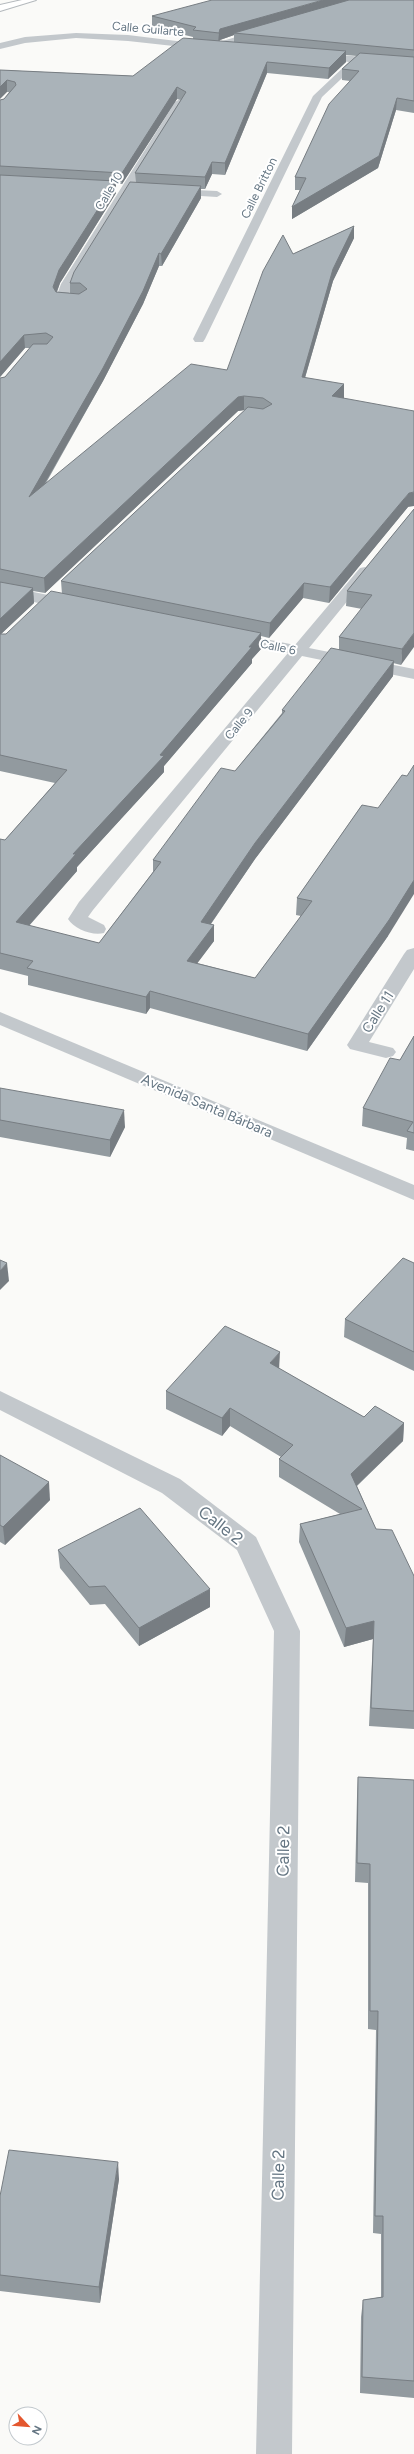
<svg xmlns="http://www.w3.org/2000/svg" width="414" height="2454" font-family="Figtree,sans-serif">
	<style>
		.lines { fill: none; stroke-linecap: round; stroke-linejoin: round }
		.highway-casing { stroke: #b4b9bd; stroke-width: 2 }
		.minor { fill: #c3c8cc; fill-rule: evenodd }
		.highway { fill: #fff; fill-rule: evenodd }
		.wall { fill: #929a9f; fill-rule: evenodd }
		.shaded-wall { fill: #777d82 }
		.building { fill: #aab3b9; stroke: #777d82 }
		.labels { text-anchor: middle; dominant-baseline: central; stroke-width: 4; stroke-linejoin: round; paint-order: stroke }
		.far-street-label { font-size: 12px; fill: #657683; stroke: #fff }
		.street-label { font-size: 14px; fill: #657683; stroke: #fff }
		.near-street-label { font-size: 17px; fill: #657683; stroke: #fff }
	</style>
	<rect width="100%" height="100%" fill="#fafaf8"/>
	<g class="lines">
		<defs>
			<path id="highway" d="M22 0H36L0 11V5Z"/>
		</defs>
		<use href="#highway" class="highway-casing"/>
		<g class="minor">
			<path d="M263 29 267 32 266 34 210 50 128 41 76 38 25 43 0 49V43L25 37 76 33 128 35 209 45Z"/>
			<path d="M315 53 414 61V67L359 62 322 97 205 339 203 342H195L193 339 313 96 349 62 312 58 310 56Z"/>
			<path d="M180 99 185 102 73 284 68 297H80L86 301 80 305 57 303 55 300 61 284 175 102Z"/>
			<path d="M172 189 217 191 222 194 217 197 168 194 167 192Z"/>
			<path d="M365 567 372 571 309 648 414 669V679L302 656 93 910 88 917 104 925 106 929 104 933C92 936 74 929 68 919L79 902 288 653 226 640 223 637 226 634 231 632 295 645 360 568Z"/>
			<path d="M0 585 72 600 80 605 72 610 0 595Z"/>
			<path d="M414 948V969L369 1042 393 1048 396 1052 393 1056 386 1058 350 1049 347 1045 404 954 407 950Z"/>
			<path d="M0 1012 414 1185V1200L0 1025Z"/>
			<path d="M0 1391 180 1479 256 1537 300 1631 292 2454H256L274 1631 237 1550 162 1493 0 1410Z"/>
		</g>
		<use href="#highway" class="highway"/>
	</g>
	<g class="wall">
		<path d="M414 0V113L396 110 378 168 292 219V207L300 190H295V177L350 81 342 80V69L357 56 346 55V62L328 79 267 73 225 175 212 174 205 189H201V198L162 266H159L143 304 103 381 46 483 227 370 293 254 354 226V238L333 281 305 378 344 398H343L408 507 329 603 303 598 269 638 261 636V649L252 659V663L164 766V772L77 867V871L29 926 99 943 153 872V860L235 771 282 713V710L339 649V637L362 609 346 606 347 591 414 509 401 665 393 663V676L255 859 211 924 214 925V941L197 963 255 978 301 916 296 915 297 898 362 805 388 936 307 1051 150 1008 146 1014 28 985V976L0 969V839L5 840 55 783 0 771V378L5 377 30 348H25L0 377V100L4 99 9 92H7L0 70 133 76 193 39V37L152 27V16ZM234 35V42L219 41 220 40ZM177 99 181 100 135 173 136 182 70 283V293L57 292 60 283 116 193V184H122ZM245 410 61 581 62 594 6 634H1L34 603 33 591 45 593 238 411Z"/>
		<path d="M414 1036V1151L406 1149 407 1138 362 1126 363 1108 400 1060Z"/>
		<path d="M0 1088 125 1127 110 1157 0 1137Z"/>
		<path d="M414 1263V1371L344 1337 345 1319Z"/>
		<path d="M280 1369 364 1417 404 1423 403 1441 357 1486 376 1529 414 1576V1729L369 1726 373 1639 344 1647 299 1542 300 1524 340 1514 279 1477V1459L281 1457 230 1426 222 1436 166 1409V1391Z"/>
		<path d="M0 1455 50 1500 5 1545 0 1542Z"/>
		<path d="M58 1550 210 1607 139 1646 105 1604 90 1605 60 1568Z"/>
		<path d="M358 1777 414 1780V2398L360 2393 361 2317 363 2300 381 2297V2234L373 2233 376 2030 368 2029V1883L355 1882 357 1796Z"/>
		<path d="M119 2179 100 2303 0 2291V2196Z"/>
	</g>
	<g class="shaded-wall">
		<path d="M323 0H360L234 33V35L220 40 218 43 219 33 220 29Z"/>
		<path d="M346 51V62L328 79 329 68Z"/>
		<path d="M267 62V73L225 175V163Z"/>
		<path d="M7 80V92L0 99V87Z"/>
		<path d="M177 87V99L122 184V173Z"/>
		<path d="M397 98 396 110 378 168 292 219V207Z"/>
		<path d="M212 162V174L205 189V177Z"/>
		<path d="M116 181V193L60 283 54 299 53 287 59 270Z"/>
		<path d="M201 186V198L162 266 161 254Z"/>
		<path d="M354 226V238L333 281 301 391 302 377 333 269Z"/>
		<path d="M159 253V266L143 304 103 381 29 511V497Z"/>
		<path d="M24 335 25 348 0 377V362Z"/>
		<path d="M344 384V398L331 410 332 396Z"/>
		<path d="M244 396V410L238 411 45 593 44 578 238 397Z"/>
		<path d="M414 492V506L408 507 329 603 330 587 409 493Z"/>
		<path d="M304 583 303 598 269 638 270 623Z"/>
		<path d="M33 588 34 603 0 635V619Z"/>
		<path d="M261 633V649L252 659V663L164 766V772L77 867V871L17 939 16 922 73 854 160 755Z"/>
		<path d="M414 633V647L401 665 402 649Z"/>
		<path d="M394 661 393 676 255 859 201 938V922L255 843Z"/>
		<path d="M414 880V894L388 936 307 1051 308 1034Z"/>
		<path d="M214 925V941L187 977V961Z"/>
		<path d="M150 991V1008L146 1014V997Z"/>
		<path d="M124 1110 125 1127 110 1157V1140Z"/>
		<path d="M7 1263 9 1281 0 1290V1271Z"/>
		<path d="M280 1352 279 1370 270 1363Z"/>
		<path d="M230 1408V1426L222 1436V1418Z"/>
		<path d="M404 1423 403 1441 350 1492 351 1474Z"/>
		<path d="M49 1482 50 1500 5 1545 3 1527Z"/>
		<path d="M210 1589V1607L139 1646V1628Z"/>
		<path d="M374 1621 373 1639 344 1647 346 1628Z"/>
		<path d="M118 2162 119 2179 100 2303 99 2287Z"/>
	</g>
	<g class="building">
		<path d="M212 0H323L220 29 219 33 193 30 196 27 152 16Z"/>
		<path d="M349 0H414V50L234 33Z"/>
		<path d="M183 38 346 51 329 68 267 62 225 163 212 162 205 177 135 173 186 92 177 87 122 173 0 166V100L4 99 16 85 15 82 7 80 0 87V70L133 76Z"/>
		<path d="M360 53 414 57V101L397 98 379 156 292 207 306 178 295 177 329 104 359 71 342 69Z"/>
		<path d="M0 175 116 181 59 270 53 287 56 292 79 294 87 289 80 283H70L74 272 130 182 201 186 161 254 159 253 143 291 103 368 29 497 191 364 227 370 263 271 283 235 293 254 354 226 333 269 302 377 344 384 332 396 414 411V492L409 493 330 587 304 583 270 623 61 581 248 407 263 409 272 404 263 398 244 396 238 397 44 578 0 569V378L5 377 33 344H47L53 337 46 333 24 335 0 362Z"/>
		<path d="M414 509V633L402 649 339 637 372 595 347 591Z"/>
		<path d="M0 582 33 588 0 619Z"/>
		<path d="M51 591 261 633 249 647H252L160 755 164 756 73 854H76L16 922 99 943 161 862 153 860 221 768 235 771 285 711 282 710 331 648 394 661 255 843 201 922 214 925 187 961 255 978 312 901 297 898 362 805 378 808 402 775 407 776 414 765V880L389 920 308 1034 150 991 146 997 27 968 33 961 0 953V839L5 840 67 770 0 755V634H6Z"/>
		<path d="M414 1036V1133L407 1131 413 1122 363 1108 390 1058 400 1060Z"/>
		<path d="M0 1088 124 1110 110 1140 0 1120Z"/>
		<path d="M403 1258 414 1263V1352L345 1319Z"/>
		<path d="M0 1260 7 1263 0 1271Z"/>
		<path d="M225 1326 280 1352 270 1363 364 1417 375 1406 404 1423 351 1474 376 1529 392 1530 414 1576V1711L371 1708 374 1621 346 1628 300 1524 362 1509 279 1459 293 1445 230 1408 222 1418 166 1391Z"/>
		<path d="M0 1455 49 1482 3 1527 0 1525Z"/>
		<path d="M140 1508 210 1589 139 1628 105 1586 89 1587 58 1550Z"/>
		<path d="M358 1777 414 1780V2381L362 2377 363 2300 383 2297V2216H375L378 2011H370V1864L357 1863Z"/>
		<path d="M9 2150 118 2162 99 2287 0 2275V2196Z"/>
	</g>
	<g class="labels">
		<g class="far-street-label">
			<text transform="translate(148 29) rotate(5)">Calle Guilarte</text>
			<text transform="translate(259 188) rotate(-64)">Calle Britton</text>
			<text transform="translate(109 191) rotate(-59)">Calle 10</text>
			<text transform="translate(278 647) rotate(12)">Calle 6</text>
			<text transform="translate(239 724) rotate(-50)">Calle 9</text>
		</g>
		<g class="street-label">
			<text transform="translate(378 1012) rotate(-58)">Calle 11</text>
			<text transform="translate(207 1106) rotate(23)">Avenida Santa Bárbara</text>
		</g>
		<g class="near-street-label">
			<text transform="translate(221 1525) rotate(38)">Calle 2</text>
			<text transform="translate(283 1851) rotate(-89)">Calle 2</text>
			<text transform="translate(278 2175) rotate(-89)">Calle 2</text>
		</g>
	</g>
	<g transform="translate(28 2426) rotate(116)"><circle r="19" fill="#ffffff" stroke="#c1c8cd"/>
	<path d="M0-3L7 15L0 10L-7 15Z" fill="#e4572e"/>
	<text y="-6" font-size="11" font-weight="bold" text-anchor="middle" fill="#657683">N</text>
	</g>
</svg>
